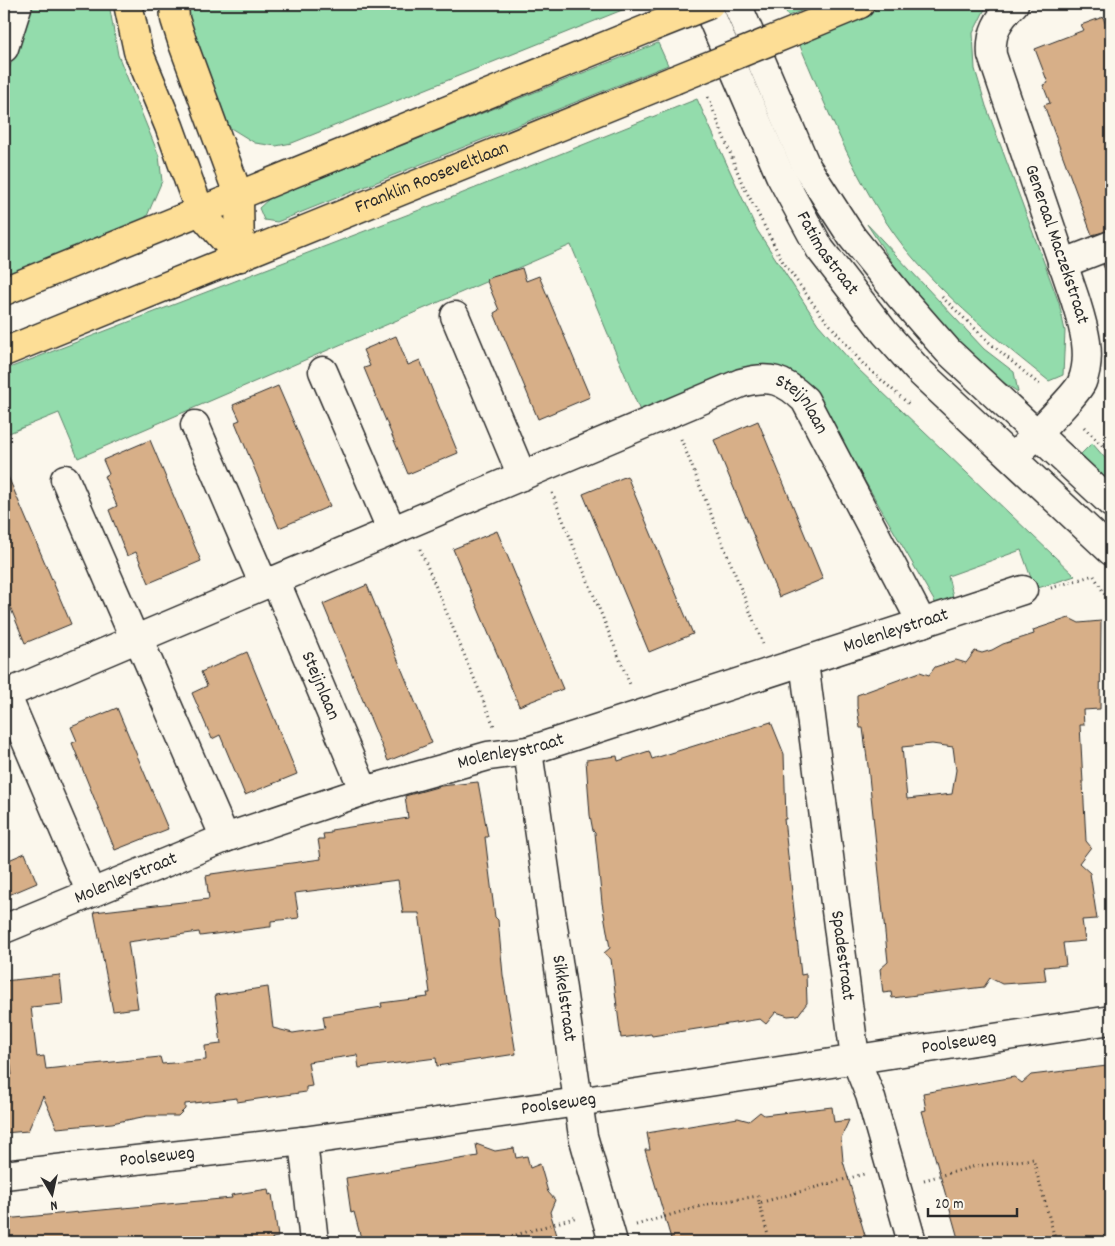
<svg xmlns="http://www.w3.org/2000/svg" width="1115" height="1246" font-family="Dekko,sans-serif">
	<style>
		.green { fill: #93dcac; stroke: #5f846c }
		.building { fill: #d7af88; stroke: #2b2b2b; fill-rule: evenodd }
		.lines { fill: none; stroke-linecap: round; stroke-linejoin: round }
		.minor-casing { stroke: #2b2b2b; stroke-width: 31 }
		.major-casing { stroke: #2b2b2b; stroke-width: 31 }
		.path { stroke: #2b2b2b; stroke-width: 3; stroke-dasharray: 1 4; stroke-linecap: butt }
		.minor { stroke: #fbf7ec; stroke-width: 28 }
		.major { stroke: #fdde96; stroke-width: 28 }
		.major-bridge-casing { stroke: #2b2b2b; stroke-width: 31; stroke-linecap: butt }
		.major-bridge { stroke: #fdde96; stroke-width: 28 }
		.labels { text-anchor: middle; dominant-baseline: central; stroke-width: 4; stroke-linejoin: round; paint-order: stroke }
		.street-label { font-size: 19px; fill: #2b2b2b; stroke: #fbf7ec }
	</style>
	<rect width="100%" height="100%" fill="#fbf7ec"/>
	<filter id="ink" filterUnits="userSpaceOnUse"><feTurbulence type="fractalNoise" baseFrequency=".02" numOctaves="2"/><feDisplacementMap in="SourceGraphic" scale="10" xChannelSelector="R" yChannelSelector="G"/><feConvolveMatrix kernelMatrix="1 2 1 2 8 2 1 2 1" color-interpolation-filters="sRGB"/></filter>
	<g filter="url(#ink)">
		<g class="green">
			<path d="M31 4H109L118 55 159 156 162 181 147 216 122 235 4 284V84Z"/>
			<path d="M184 4H637L292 143 276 146 255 143 229 127 210 84Z"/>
			<path d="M782 4H819L788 16Z"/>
			<path d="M880 4H992L985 9 973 33 975 69 986 106 1059 303 1065 331 1063 375 1049 381C1000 342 943 296 904 247 856 185 828 110 797 39Z"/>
			<path d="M658 43 668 65 277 222 264 220 259 208 270 198Z"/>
			<path d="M697 99 757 230 818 324 857 368 1075 576 1035 589 1021 550 948 576 953 597 936 604 822 407 756 366 720 376 640 411 571 245 78 458 59 413 4 435V370L448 199Z"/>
			<path d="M867 224 984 349 1014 372 1018 392C952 351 908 288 867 224Z"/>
			<path d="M1092 443 1111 465V486L1080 455Z"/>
		</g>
		<g class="building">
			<path d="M1103 17 1111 40V230L1092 235 1044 105 1050 103 1043 85 1048 83 1035 49 1084 30 1081 25Z"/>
			<path d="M1111 262V279H1109L1103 265Z"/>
			<path d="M522 268 526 281 539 276 590 397 538 419 494 313 499 310 486 279Z"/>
			<path d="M396 336 408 365 420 360 458 453 408 474 364 368 370 366 363 350Z"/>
			<path d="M278 386 330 506 279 528 235 422 240 420 233 405Z"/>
			<path d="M758 421 823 579 779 597 714 440Z"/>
			<path d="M150 440 201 561 149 583 136 552 127 556 109 510 117 506 104 476 109 474 103 460Z"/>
			<path d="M4 467 71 624 25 643 4 592Z"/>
			<path d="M627 476 693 634 649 652 583 494Z"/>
			<path d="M497 531 563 689 519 706 453 549Z"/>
			<path d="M367 585 432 743 388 761 323 604Z"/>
			<path d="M1069 618 1079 623 1101 621 1100 709 1083 710 1084 725H1080L1086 841 1091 847 1079 863 1090 873 1097 919 1082 920 1085 941 1063 943 1066 965 1044 967 1046 981 1002 984 990 978 984 987 892 998 891 992 883 993 880 969 888 962 868 766 863 728H860L857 706V695L920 672 929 675 935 667 956 660 966 663 975 651 982 653 992 650 1003 644 1034 634 1033 630ZM932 744 953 747 956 770 952 794 907 799 902 747Z"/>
			<path d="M247 652 297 774 245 795 220 735 212 739 192 693 207 686 201 672Z"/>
			<path d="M117 708 168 829 115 850 72 743 77 741 71 727Z"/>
			<path d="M771 722 784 754 786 819H784L801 975 806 974 807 1003 798 1015 788 1016 776 1012 766 1024 760 1019 652 1036 651 1034 621 1038 611 959 604 953 610 948 602 903 595 833 593 831 590 815 586 760 617 756 618 761 649 751 652 759Z"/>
			<path d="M478 782 488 837H485L489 870 495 917 498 920 503 975 516 1054 437 1066 436 1058 359 1068 357 1055 308 1062 312 1086 306 1087V1092L237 1102V1098L185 1104V1109L178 1116H147L112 1123 57 1128 43 1096 28 1131 4 1133V1075H12L6 1024H4V981L60 975 63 1004 31 1007 37 1057 44 1056 46 1069 160 1057 162 1064 206 1060 205 1046 221 1044 215 995 268 987 273 1028 293 1033 325 1028 323 1016 382 1007 381 1003 428 997 427 993H430L419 913H403L398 880 295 893 299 918 271 921V927H269L200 936 199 932 128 942 138 1008 113 1011 94 912 209 899 206 876 211 875V874L321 859 318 839H324L323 834 331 833V830L408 818 405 796 441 786Z"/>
			<path d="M25 853 37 883 4 897V862Z"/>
			<path d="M1107 1066 1109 1081H1111V1242H959L922 1111 926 1110 923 1093 1014 1077 1022 1083 1031 1075Z"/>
			<path d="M832 1107 834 1122 849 1120 841 1138 843 1161 867 1242H672L645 1150H650L647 1133 738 1118 749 1121 760 1112 764 1115Z"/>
			<path d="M476 1144 495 1151 514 1148 516 1158 527 1156 530 1168 540 1164 548 1192 555 1200 550 1212 559 1242H461L460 1239 432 1242H362L354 1212 351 1213 346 1178 478 1156Z"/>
			<path d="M268 1189 269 1195 272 1194 278 1237 272 1238 273 1242H4V1219L232 1198 231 1195Z"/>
		</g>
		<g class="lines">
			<defs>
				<g id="minor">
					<path id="s1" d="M706 4 780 175 820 249 885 333 917 369 1111 551"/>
					<path d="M737 4 806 166 852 237 899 295 948 351 1111 503"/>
					<path id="s2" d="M1014 4C998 19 990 33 992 55L1075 299C1083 325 1093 354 1082 382 1077 394 1034 436 1023 448"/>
					<path d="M4 48 18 4"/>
					<path d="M1062 264 1111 245"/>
					<path d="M455 316 522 476"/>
					<path d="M323 371 392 531"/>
					<path d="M195 425 264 585"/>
					<path d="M65 479 135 640"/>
					<path id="s3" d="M275 580 364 791"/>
					<path d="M138 638 225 838"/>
					<path id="s4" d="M804 662 855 1058 870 1095 912 1242"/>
					<path d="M6 694 91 893"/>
					<path id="s5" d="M4 695 741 383C769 375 783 379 805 400L922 623"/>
					<path id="s6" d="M528 751 583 1136 613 1242"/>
					<path id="s7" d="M4 929 225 838 364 791 488 756 528 751 1023 590"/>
					<path d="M303 1141 314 1242"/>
					<path id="s8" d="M4 1175 303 1141 578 1102 1111 1020"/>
				</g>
				<g id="major">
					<path d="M128 4 138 51 169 126 200 212 240 257"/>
					<path d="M174 4 175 19 183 44 239 197 240 257"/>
					<path d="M802 28 860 4"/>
					<path d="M4 291 652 27"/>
					<path id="s9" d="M4 352 674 80"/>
				</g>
			</defs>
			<use href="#minor" class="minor-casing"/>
			<use href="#major" class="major-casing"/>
			<g class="path">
				<path d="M708 97 742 183 783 262 820 313 862 363 910 405"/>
				<path d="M942 297 991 344 1041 386"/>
				<path d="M1084 427 1111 455"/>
				<path d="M681 439 763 644"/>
				<path d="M552 493 631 687"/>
				<path d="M420 549 494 726"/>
				<path d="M1094 576 1111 605"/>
				<path d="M1051 588 1094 575"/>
				<path d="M924 1180 976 1166 1033 1159 1056 1242"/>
				<path d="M759 1203 770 1242"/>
				<path d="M636 1225 708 1204 758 1196 759 1203 864 1174"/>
				<path d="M492 1242 577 1217"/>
			</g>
			<use href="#minor" class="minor"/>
			<use href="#major" class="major"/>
			<defs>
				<g id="major-bridge">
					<path d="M652 27 710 4"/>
					<path d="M674 80 802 28"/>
				</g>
			</defs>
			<use href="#major-bridge" class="major-bridge-casing"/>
			<use href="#major-bridge" class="major-bridge"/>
		</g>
	</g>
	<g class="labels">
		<g class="street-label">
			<text stroke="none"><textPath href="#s9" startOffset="462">Franklin Rooseveltlaan</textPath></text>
			<text stroke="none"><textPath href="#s2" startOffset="258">Generaal Maczekstraat</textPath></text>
			<text stroke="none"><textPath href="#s1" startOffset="278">Fatimastraat</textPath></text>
			<text stroke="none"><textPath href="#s5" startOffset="872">Steijnlaan</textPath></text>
			<text stroke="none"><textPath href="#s7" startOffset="942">Molenleystraat</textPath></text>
			<text stroke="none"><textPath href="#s3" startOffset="115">Steijnlaan</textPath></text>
			<text stroke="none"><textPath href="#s7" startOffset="538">Molenleystraat</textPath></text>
			<text stroke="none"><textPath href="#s7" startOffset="132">Molenleystraat</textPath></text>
			<text stroke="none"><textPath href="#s4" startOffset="296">Spadestraat</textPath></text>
			<text stroke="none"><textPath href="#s6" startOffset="250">Sikkelstraat</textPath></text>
			<text stroke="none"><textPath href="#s8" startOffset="964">Poolseweg</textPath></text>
			<text stroke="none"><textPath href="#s8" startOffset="559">Poolseweg</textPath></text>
			<text stroke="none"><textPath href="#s8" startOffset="154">Poolseweg</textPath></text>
		</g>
	</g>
	<rect width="1115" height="1246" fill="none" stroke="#fbf7ec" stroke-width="20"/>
	<rect x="10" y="10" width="1095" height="1226" fill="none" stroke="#2b2b2b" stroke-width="2" filter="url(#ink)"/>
	<g transform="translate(52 1194) rotate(171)" stroke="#fbf7ec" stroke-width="4" paint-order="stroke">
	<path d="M0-4L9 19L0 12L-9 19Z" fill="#2b2b2b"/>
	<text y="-8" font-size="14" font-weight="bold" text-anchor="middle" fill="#2b2b2b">N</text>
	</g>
	<path d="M928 1208v8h89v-8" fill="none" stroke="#2b2b2b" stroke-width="2.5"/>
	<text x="935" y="1208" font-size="15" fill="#2b2b2b" stroke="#fbf7ec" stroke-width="4" paint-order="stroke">20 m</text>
</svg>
